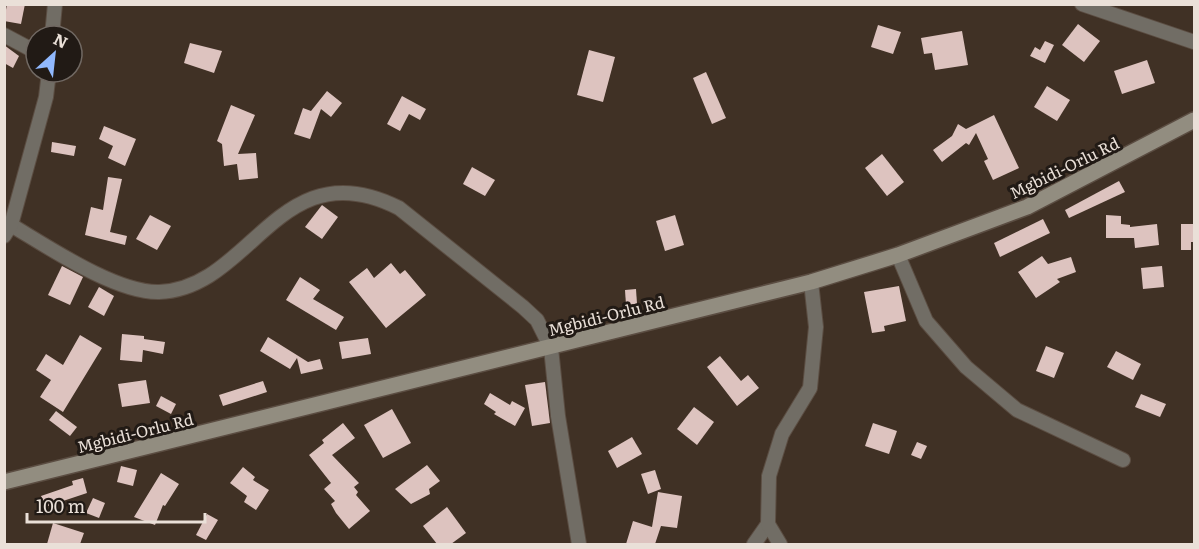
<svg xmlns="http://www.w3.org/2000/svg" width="1199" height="549" font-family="Literata,serif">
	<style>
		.building { fill: #ddc3bf }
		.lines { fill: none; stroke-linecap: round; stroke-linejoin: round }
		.minor-casing { stroke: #5b4d42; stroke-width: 16 }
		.secondary-casing { stroke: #5b4d42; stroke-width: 18 }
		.minor { stroke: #716d65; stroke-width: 14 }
		.secondary { stroke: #928d80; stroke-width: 15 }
		.labels { text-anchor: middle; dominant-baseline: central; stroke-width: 6; stroke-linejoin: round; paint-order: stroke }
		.street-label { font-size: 16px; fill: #eae0d8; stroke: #211a15 }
	</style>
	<rect width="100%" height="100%" fill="#403125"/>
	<g class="building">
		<path d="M7 4H25L21 24 4 21Z"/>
		<path d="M1078 24 1100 41 1084 62 1062 45Z"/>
		<path d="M878 25 901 32 893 54 871 47Z"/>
		<path d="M962 31 968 65 935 70 932 53 924 54 921 38Z"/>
		<path d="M1045 41 1054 45 1045 63 1030 56 1035 47 1040 50Z"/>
		<path d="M190 43 222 51 214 73 184 63Z"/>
		<path d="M4 45 19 56 13 68 4 63Z"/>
		<path d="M589 50 615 57 603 102 577 95Z"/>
		<path d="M1147 60 1155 83 1122 94 1114 71Z"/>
		<path d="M706 72 726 118 712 124 693 78Z"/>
		<path d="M1047 86 1070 100 1057 121 1034 107Z"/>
		<path d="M327 91 342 103 331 117 321 109 310 139 294 134 303 108 311 111Z"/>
		<path d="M402 96 426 109 420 120 409 114 400 131 387 124Z"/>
		<path d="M231 105 255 115 238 154 256 153 258 178 239 180 237 164 224 166 222 144 217 141Z"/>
		<path d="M994 115 1019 168 993 180 984 161 988 159 976 133 969 145 966 143 942 162 933 150 952 136 958 124 966 129Z"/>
		<path d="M104 126 136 139 125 166 108 158 113 146 99 139Z"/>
		<path d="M52 142 76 146 74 156 51 152Z"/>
		<path d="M882 154 904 182 887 196 865 168Z"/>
		<path d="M472 167 495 180 485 196 463 184Z"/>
		<path d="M108 177 122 179 110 232 127 236 125 245 85 235 91 207 103 210Z"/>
		<path d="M1119 181 1125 192 1069 218 1065 210Z"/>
		<path d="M322 205 338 217 322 239 305 227Z"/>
		<path d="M150 215 171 226 157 250 136 239Z"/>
		<path d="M675 215 684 245 665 251 656 221Z"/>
		<path d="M1106 215 1121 216V224L1130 225V227L1157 224 1159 245 1135 248 1134 238H1106Z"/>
		<path d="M1043 219 1050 233 1000 257 994 243Z"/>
		<path d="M1181 224H1194V242H1191V250H1181Z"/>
		<path d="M1042 256 1048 264 1071 257 1076 272 1057 279 1060 282 1036 298 1018 272Z"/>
		<path d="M391 263 400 274 405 270 426 295 386 328 349 282 367 268 374 278Z"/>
		<path d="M62 266 83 277 70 305 48 295Z"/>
		<path d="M1162 266 1164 287 1143 289 1141 268Z"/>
		<path d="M300 277 320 290 313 299 344 317 336 330 286 300Z"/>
		<path d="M899 286 906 321 884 326 885 331 872 333 864 292Z"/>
		<path d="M99 287 114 296 104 316 88 307Z"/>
		<path d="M636 289 637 304 626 305 625 290Z"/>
		<path d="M122 334 144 336V339L165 342 163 354 143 350 142 362 120 360Z"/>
		<path d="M80 335 102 348 63 412 40 397 51 380 36 370 46 354 63 365Z"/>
		<path d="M268 337 308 362 320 359 323 369 301 374 297 358 290 369 260 351Z"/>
		<path d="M368 338 371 354 342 359 339 342Z"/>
		<path d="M1046 346 1064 353 1054 378 1036 371Z"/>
		<path d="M1116 351 1141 364 1133 380 1107 367Z"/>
		<path d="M720 356 741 381 748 375 759 388 737 406 707 367Z"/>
		<path d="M146 380 150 403 122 407 118 384Z"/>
		<path d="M263 381 267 392 223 406 219 395Z"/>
		<path d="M545 382 550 423 532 426 525 385Z"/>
		<path d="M490 393 510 405 512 401 525 408 515 426 494 414 496 412 484 404Z"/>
		<path d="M1141 394 1166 404 1160 417 1135 407Z"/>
		<path d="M161 396 176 404 171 414 156 406Z"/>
		<path d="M694 407 714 422 697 445 677 429Z"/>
		<path d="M392 409 411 443 383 458 364 425Z"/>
		<path d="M56 411 77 427 70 436 49 420Z"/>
		<path d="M343 423 355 438 332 455 359 483 354 487 358 492 356 495 370 511 349 529 336 513 331 504 335 501 324 489 331 483 309 455 324 443 322 440Z"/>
		<path d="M873 423 897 431 889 454 865 446Z"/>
		<path d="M632 437 642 454 617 468 608 451Z"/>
		<path d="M917 442 927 446 921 459 911 455Z"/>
		<path d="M427 465 440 481 429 489 430 494 411 504 395 489Z"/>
		<path d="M121 466 137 470 133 486 117 482Z"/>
		<path d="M243 467 255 477 253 480 269 490 256 510 244 502 247 496 230 483Z"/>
		<path d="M655 470 661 489 648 494 641 474Z"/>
		<path d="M161 473 179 484 165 506 163 505 155 525 134 517Z"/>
		<path d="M83 478 87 493 45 507 41 496 73 485 72 481Z"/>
		<path d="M658 492 682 496 677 528 661 526 655 544H626L633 521 652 527Z"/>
		<path d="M93 498 105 503 99 518 86 513Z"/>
		<path d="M447 507 466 533 451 544H437L423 526Z"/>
		<path d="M207 514 218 520 206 540 196 535Z"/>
		<path d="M53 523 84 533 80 544H47Z"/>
	</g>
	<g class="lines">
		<defs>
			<g id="minor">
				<path d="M1082 4 1194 42"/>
				<path d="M4 35 36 52"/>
				<path d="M52 36 55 4"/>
				<path d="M11 225C48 247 116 293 159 292 252 289 279 147 399 208L523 307 537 320 551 348 558 416 579 544"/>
				<path d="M4 236 11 225 46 97 49 72"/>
				<path d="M898 255 926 321 966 367 1017 410 1123 460"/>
				<path d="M754 544 768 524"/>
				<path d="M780 544 768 524 769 476 782 434 810 388 816 327 811 282"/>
			</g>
			<path id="secondary" d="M4 482 811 282 898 255 1027 207 1194 120"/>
		</defs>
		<use href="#minor" class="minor-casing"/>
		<use href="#secondary" class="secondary-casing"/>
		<use href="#minor" class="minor"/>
		<use href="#secondary" class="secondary"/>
	</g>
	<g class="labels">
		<g class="street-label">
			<text transform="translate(1064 167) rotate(-26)">Mgbidi-Orlu Rd</text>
			<text transform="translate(606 315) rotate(-14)">Mgbidi-Orlu Rd</text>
			<text transform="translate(135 432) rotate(-14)">Mgbidi-Orlu Rd</text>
		</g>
	</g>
	<rect width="1199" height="549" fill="none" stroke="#eae0d8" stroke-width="12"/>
	<g transform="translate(54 54) rotate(27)"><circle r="28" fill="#211a15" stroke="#716963" stroke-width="1.5"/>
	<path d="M0-4.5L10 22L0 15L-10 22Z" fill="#90b8fd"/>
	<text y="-9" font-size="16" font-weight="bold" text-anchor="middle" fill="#eae0d8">N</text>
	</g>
	<path d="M27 513v9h178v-9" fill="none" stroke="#eae0d8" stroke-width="3"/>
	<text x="36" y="513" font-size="18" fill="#eae0d8" stroke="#211a15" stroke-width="4.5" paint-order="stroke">100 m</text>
</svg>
